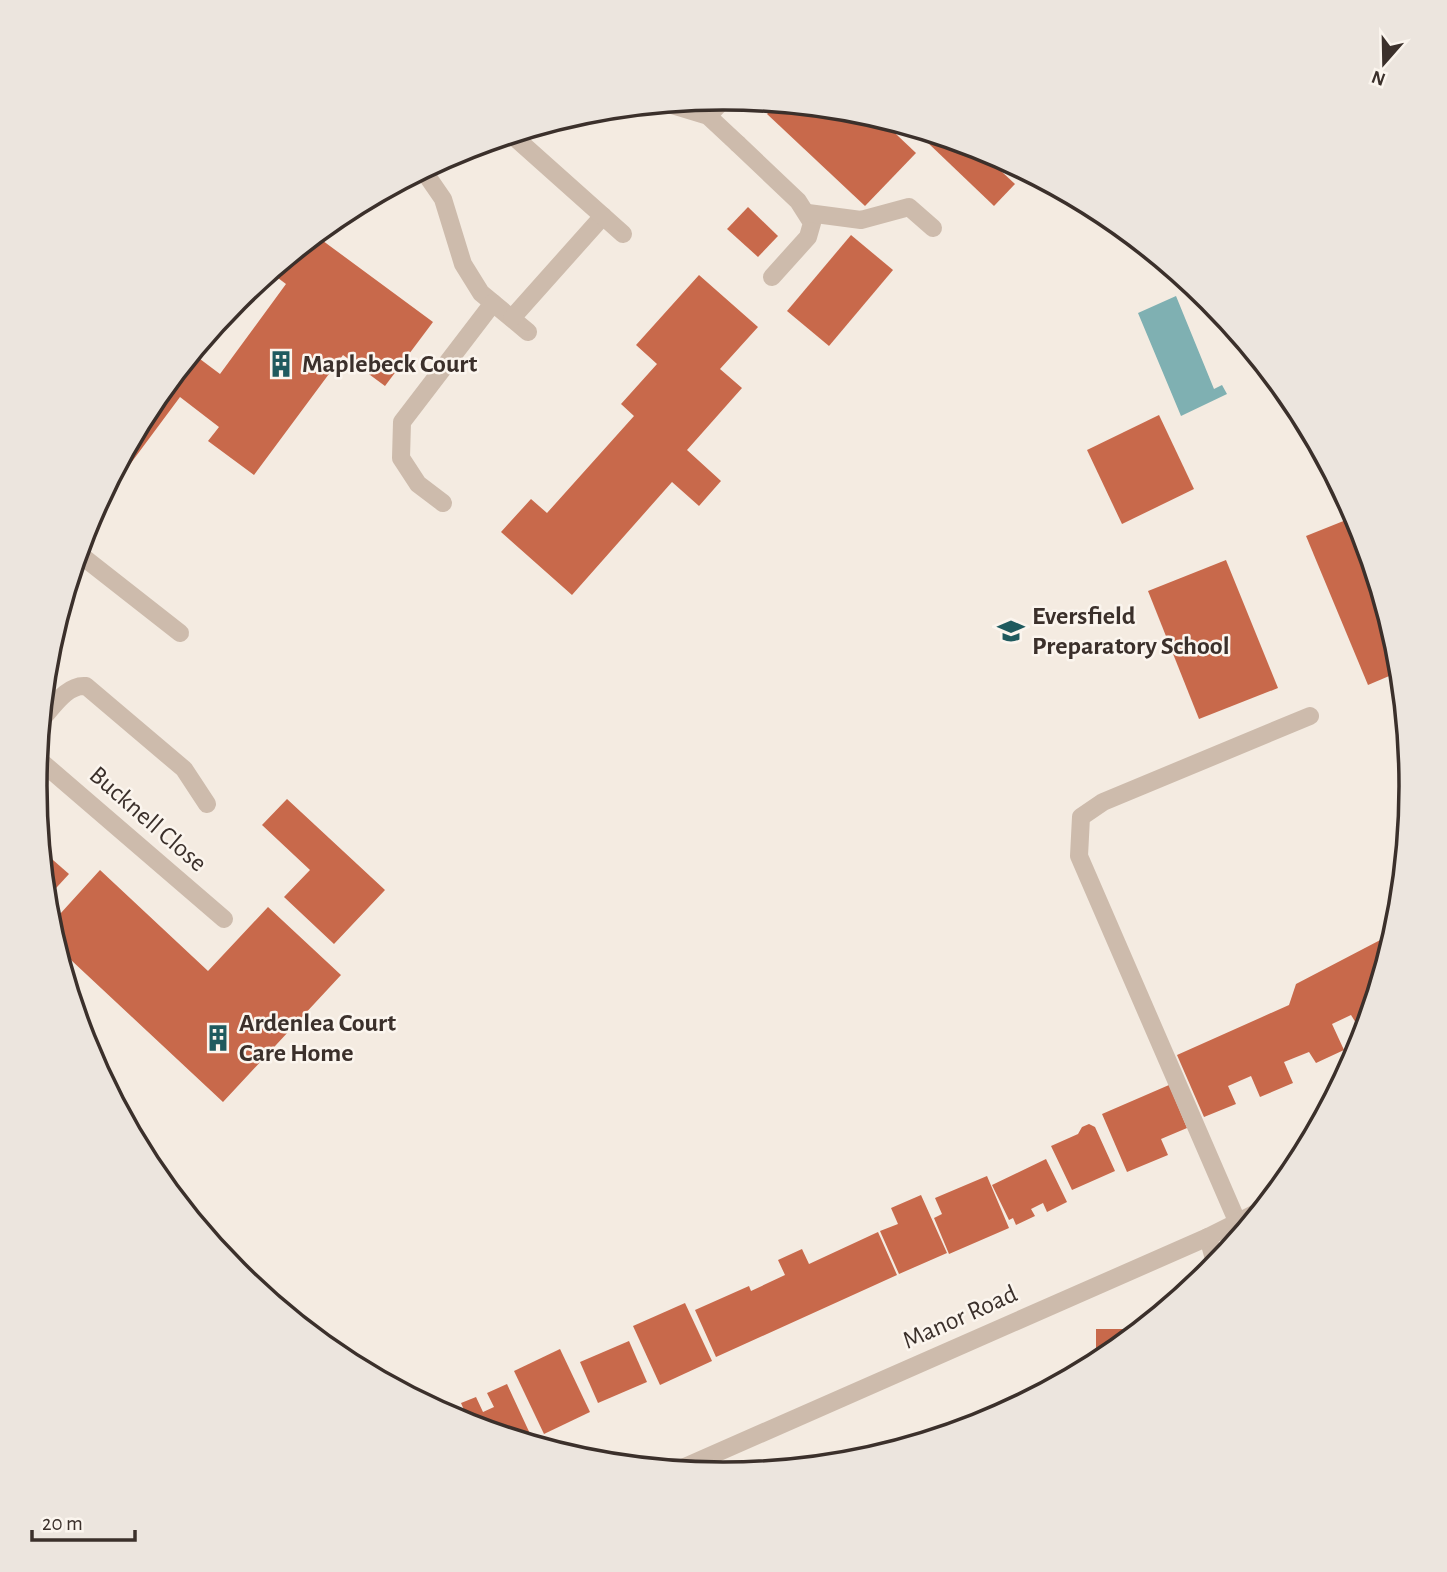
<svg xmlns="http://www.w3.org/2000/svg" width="1447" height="1572" font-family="'Alegreya Sans',sans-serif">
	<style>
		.water { fill: #7fb0b2 }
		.building { fill: #c8694b }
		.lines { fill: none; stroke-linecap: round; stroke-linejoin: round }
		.service { stroke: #cdbbac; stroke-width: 18 }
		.minor { stroke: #cdbbac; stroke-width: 18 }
		.labels { text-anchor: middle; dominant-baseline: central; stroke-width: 5; stroke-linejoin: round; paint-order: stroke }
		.poi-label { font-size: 26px; font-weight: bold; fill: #3b302b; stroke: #fbf5ee; text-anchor: start }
		.street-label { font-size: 26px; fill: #3b302b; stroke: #fbf5ee }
		.rim { fill: none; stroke: #3b302b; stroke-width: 3.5 }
	</style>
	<rect width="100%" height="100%" fill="#f4ebe1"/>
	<path class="water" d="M1176 296 1214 389 1222 385 1227 394 1181 416 1138 313Z"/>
	<g class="building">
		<path d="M778 103 858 111 878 117 916 153 865 206 767 114Z"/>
		<path d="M934 134 974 146 1015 184 994 206 927 142Z"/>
		<path d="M748 207 778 236 758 257 727 229Z"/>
		<path d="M315 235 433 322 385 386 343 355 254 475 208 441 219 427 180 397 99 506 97 505 151 403 192 353 220 374 286 284 270 272Z"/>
		<path d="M851 235 893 270 829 346 787 311Z"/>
		<path d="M699 275 758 327 720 369 742 388 687 450 721 481 699 506 672 482 572 595 501 532 531 499 547 513 634 416 621 404 657 364 636 345Z"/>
		<path d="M1159 415 1194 489 1122 524 1087 450Z"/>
		<path d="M1356 516 1399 652 1401 671 1368 685 1306 536Z"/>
		<path d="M1226 560 1278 688 1199 719 1148 591Z"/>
		<path d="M287 799 385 890 334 944 284 897 310 870 262 825Z"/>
		<path d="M45 853 69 874 46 899 42 856Z"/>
		<path d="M100 870 208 971 268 907 341 975 223 1102 56 946 50 925Z"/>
		<path d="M1386 937 1391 947 1366 1028 1361 1031 1351 1015 1332 1024 1344 1050 1316 1063 1309 1052 1284 1062 1293 1083 1260 1097 1251 1076 1228 1086 1236 1104 1204 1117 1177 1055 1289 1005 1296 984Z"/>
		<path d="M1169 1085 1187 1128 1161 1139 1168 1155 1127 1172 1102 1114Z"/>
		<path d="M1089 1124 1095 1127 1115 1171 1072 1190 1051 1146 1078 1134 1082 1127Z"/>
		<path d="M1046 1159 1067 1202 1047 1212 1043 1203 1031 1209 1035 1216 1016 1225 1013 1218 1009 1220 992 1185Z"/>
		<path d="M987 1176 1009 1228 949 1254 934 1218 942 1214 935 1198Z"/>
		<path d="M921 1195 947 1253 899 1274 880 1231 898 1224 891 1208Z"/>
		<path d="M878 1232 897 1275 716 1357 695 1310 749 1286 751 1291 785 1275 778 1260 802 1249 809 1264Z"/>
		<path d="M685 1303 712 1361 660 1385 633 1326Z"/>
		<path d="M1096 1329H1141L1096 1364Z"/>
		<path d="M629 1341 647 1382 598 1403 580 1362Z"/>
		<path d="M560 1349 590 1412 544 1434 514 1371Z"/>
		<path d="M507 1384 532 1438 523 1441 471 1426 461 1403 476 1397 483 1412 494 1407 487 1393Z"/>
	</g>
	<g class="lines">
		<g class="service">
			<path d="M738 144 798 201 812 223 808 237 772 277"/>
			<path d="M423 170 443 199 463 264 481 293 528 332"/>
			<path d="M808 213 861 220 909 207 933 228"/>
			<path d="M512 318 603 216"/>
			<path d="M443 503 418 484 401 458 402 422 493 303"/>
			<path d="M78 553 180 633"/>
			<path d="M41 720C53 707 67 684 86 686L184 769 207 804"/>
			<path d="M1237 1221 1079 856 1081 817 1103 802 1310 716"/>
		</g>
		<g class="minor">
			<path d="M665 103 708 116 738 144"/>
			<path d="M708 116 725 98"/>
			<path d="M530 129 551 122"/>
			<path d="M511 134 623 234"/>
			<path d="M38 759 224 919"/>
			<path d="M1208 1237 1216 1266"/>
			<path d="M678 1470 1208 1237 1262 1210"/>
		</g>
	</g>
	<defs>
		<symbol id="building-bare" viewBox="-9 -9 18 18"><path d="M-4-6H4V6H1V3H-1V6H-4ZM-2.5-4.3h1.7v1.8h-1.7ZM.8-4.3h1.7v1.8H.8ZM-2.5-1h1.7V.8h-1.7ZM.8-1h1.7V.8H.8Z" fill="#1f5a5e" stroke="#fbf5ee" stroke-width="2.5" paint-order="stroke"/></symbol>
		<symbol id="school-bare" viewBox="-9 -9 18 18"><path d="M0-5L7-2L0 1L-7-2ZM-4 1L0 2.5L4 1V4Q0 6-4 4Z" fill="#1f5a5e" stroke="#fbf5ee" stroke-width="2.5" paint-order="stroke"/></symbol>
	</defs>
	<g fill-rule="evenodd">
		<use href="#building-bare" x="262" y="345" width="38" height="38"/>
		<use href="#school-bare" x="992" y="612" width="38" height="38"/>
		<use href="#building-bare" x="199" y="1019" width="38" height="38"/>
	</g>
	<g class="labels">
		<g class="poi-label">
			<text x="302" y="364">Maplebeck Court</text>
			<text x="1032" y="616">Eversfield<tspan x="1032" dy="30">Preparatory School</tspan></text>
			<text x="239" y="1023">Ardenlea Court<tspan x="239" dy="30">Care Home</tspan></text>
		</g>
		<g class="street-label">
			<text transform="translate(148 819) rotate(41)">Bucknell Close</text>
			<text transform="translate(960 1317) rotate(-24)">Manor Road</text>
		</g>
	</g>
	<path d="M0 0H1447V1572H0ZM47 786a676 676 0 1 1 1352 0a676 676 0 1 1-1352 0Z" fill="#ece5de" fill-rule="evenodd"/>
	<path class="rim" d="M47 786a676 676 0 1 1 1352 0a676 676 0 1 1-1352 0Z"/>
	<g transform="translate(1384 63) rotate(200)" stroke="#fbf5ee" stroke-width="5" paint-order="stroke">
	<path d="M0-5L12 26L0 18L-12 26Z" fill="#3b302b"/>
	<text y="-10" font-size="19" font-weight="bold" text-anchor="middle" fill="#3b302b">N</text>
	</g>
	<path d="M32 1530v10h103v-10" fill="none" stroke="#3b302b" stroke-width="3.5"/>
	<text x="42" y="1530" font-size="21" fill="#3b302b" stroke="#fbf5ee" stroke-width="5" paint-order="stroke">20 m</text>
</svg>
